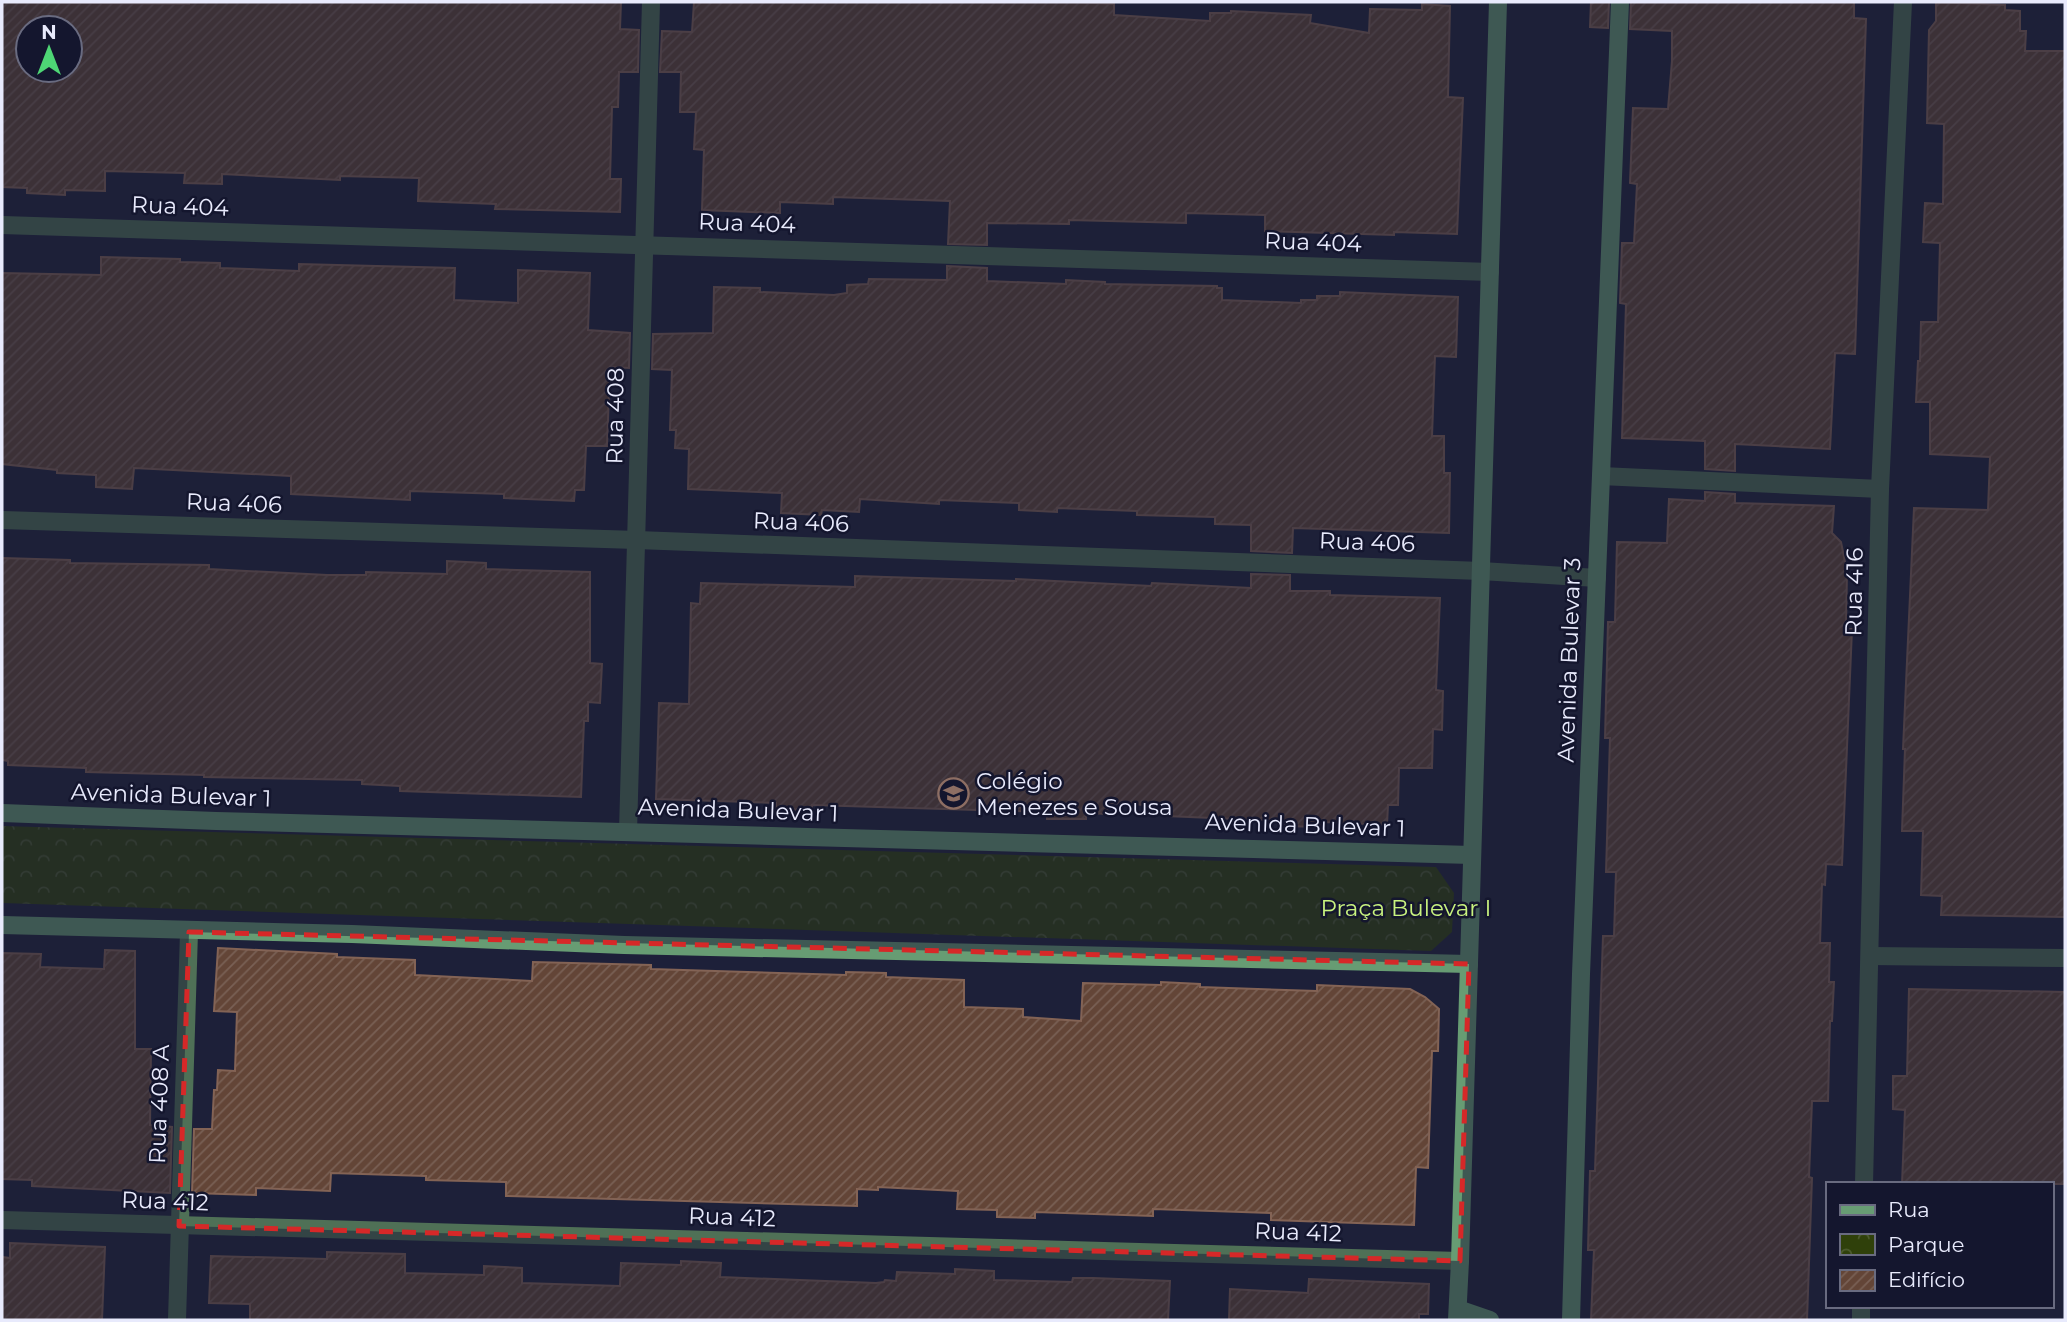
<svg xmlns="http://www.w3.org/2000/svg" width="2067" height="1322" font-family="Montserrat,sans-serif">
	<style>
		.park { fill: url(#park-crowns) }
		.building { fill: url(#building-hatch); stroke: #836355; stroke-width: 2; fill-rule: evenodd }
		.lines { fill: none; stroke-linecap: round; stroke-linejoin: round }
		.street { stroke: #4f7056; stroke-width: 18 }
		.secondary { stroke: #679c73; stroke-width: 18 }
		.marked { fill: none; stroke: #d62828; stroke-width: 5; stroke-dasharray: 14 9; stroke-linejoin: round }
		.labels { text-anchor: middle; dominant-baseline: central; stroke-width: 5; stroke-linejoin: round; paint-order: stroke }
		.street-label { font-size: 23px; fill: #e8eafc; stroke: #14162e }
		.poi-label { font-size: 23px; fill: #e8eafc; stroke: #14162e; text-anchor: start }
		.park-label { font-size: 23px; fill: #c9f37f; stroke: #14162e }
	</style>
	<defs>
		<pattern id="park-crowns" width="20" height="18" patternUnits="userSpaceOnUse" patternTransform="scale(1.75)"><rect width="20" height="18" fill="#2f400a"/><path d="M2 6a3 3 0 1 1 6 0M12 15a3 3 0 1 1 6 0" fill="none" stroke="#4d5c2f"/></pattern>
		<pattern id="building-hatch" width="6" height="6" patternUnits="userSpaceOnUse" patternTransform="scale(1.75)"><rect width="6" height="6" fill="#634537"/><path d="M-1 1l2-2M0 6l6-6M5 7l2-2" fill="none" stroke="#796055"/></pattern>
	</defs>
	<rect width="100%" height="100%" fill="#1d2039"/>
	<path class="park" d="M2 826 1436 867 1454 893 1452 932 1431 951 2 903Z"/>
	<g class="building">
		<path d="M2 2 189 4V2H621L620 29 639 30 638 72H619L618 107H612L610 179H621L620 212 495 209 496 204 418 201 419 178 340 176V180L222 174V184L184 183 185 173 105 171V191L65 190V195L27 193V188L2 187ZM28 28H70V70H28Z"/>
		<path d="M694 2H1075L1114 4V15L1210 21V13H1231V11L1311 15 1310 23 1369 33 1370 9 1422 10V4L1450 6 1448 97 1463 98 1457 234 1394 232V235L1265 231V215L1186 213V223L1069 220V224L987 223V245L948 244 950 201 833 197V204L780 202V213L702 210 704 150 694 149 696 112H680L681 72H660L662 31 692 32Z"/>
		<path d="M1591 2H1609L1608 28 1590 27Z"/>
		<path d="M1631 2H1854V18L1866 19 1855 354 1835 353 1830 449 1735 444V471L1705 469V441L1622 438 1626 304 1620 303 1622 243H1634L1637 184 1630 183 1633 108 1668 109 1672 61V31L1630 29Z"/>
		<path d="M1936 2 2005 5V10L2020 11V31H2026L2025 51H2065V917L1941 915 1942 896 1921 895 1923 831H1902L1905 749H1903L1914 508 1988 510 1990 457 1930 454V402H1916L1918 361H1920L1921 322H1938L1940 243 1923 242 1925 203 1943 204 1944 124 1927 123 1929 30 1936 21Z"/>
		<path d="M101 257 180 259V262L220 263V268L299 271V264L455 268 454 300 518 303V270L590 273 588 330 630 333 629 368 610 367 607 446H586L584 490H575L574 501 504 498V494L410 491V500L291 494V476L134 468 132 489 96 487V475L57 473V470L2 464V273L101 275Z"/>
		<path d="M947 266 987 268V281L1066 284V280L1105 282V284L1217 286V288H1222V300L1301 303V300H1317V296H1340V292L1458 297 1456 357 1435 356 1432 436H1444V473H1450L1449 533 1293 528 1292 553 1251 551V525L1215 524V517L1137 515V511L1057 508V512L1019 510V503L939 500V504L860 499 859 512 822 510 821 515 781 513 782 493 688 489 689 449 675 448 676 430H670L672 370 652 369 653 334 713 333 714 287 760 288V292L834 295 847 293V285L868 284 869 279 947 280Z"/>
		<path d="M1705 492 1735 494V503L1834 506 1832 533 1841 542 1847 572 1846 629H1852L1842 865 1826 864 1825 885 1822 884 1820 943H1830L1829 982H1834L1832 1021H1830L1828 1101H1812L1809 1177 1812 1178 1807 1320H1591L1594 1250H1588L1590 1171H1595L1603 936H1614L1616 872H1606L1610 738H1605L1608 622H1615L1617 542 1667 543 1669 499 1705 501Z"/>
		<path d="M2 558 70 560V563L209 565V569L327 575H366V572L447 574V561L486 563V569L590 572V663L602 664 600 703 588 702V721H584L581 797 400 791V786L362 784V780L204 777V775L86 772V768L8 765V761L2 760Z"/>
		<path d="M1251 574 1290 575V591H1330V595L1440 598 1436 690 1443 691 1442 730 1433 729 1432 768H1399L1398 805H1388L1387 825 1324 822 1323 827 1283 826 1284 821 1166 816V806L1108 803 1107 814 1086 813V819H1047V812L812 805V810L776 809V803L656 799 659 703 689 704 691 603 700 604 701 583 855 587V576L1016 581V579L1151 586 1152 583 1251 588Z"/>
		<path d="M218 948 337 954V957L415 960V975L532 981 533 962 651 965V969L846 975V972L886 973V977L964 980V1007L1023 1009V1017L1081 1021 1083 983 1161 985V982L1200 984V987L1317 991V985L1410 989 1425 997 1439 1009 1438 1051H1432L1428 1168 1416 1167 1414 1225 1271 1220V1213L1153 1209V1216L1035 1212V1218L997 1217V1210L957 1209 958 1191 878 1187V1190L857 1189V1206L506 1196V1182L426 1180V1176L331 1173 330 1191 256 1188V1195L192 1193 194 1129H212L214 1090H217L218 1070 235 1071 237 1012 214 1011Z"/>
		<path d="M105 950 135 951V1049H151L150 1125 172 1127 170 1193 32 1186V1180L2 1179V953L41 954 40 967 104 969Z"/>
		<path d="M1909 989 2065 992V1184H1902L1905 1110 1893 1109V1076H1907Z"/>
		<path d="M10 1243 105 1247 102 1320H2V1257L10 1258Z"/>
		<path d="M327 1252 405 1254V1273L484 1275V1266L522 1268V1283L620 1286 621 1263 681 1265V1261L721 1263 720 1277 876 1283 884 1282 885 1280 896 1281 897 1272 955 1274V1269L994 1271V1280L1072 1282 1073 1278H1093L1170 1281 1168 1320H250V1304L209 1303 211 1256 327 1259Z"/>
		<path d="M1309 1279 1429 1284 1428 1314H1419V1320H1229L1230 1289 1308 1293Z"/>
	</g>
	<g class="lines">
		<g class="street">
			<path d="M2 225 1490 272"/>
			<path d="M1601 476 1880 489"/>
			<path d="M2 520 637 540 1481 571 1597 578"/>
			<path d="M628 832 651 2"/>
			<path d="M1870 956 2065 958"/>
			<path d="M1864 1184 1880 489 1903 2"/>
			<path d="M2 1220 1460 1261"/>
			<path d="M177 1320 189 932"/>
			<path d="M1861 1320V1306"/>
		</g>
		<g class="secondary">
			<path d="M2 813 216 821 1472 855"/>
			<path d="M2 925 352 934 624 945 1469 964"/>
			<path d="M1458 1309 1490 1320"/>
			<path d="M1457 1320 1460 1261 1498 2"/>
			<path d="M1571 1320 1581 974 1620 2"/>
		</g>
	</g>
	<path d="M0 0H2067V1322H0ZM189 932 1469 964 1460 1261 179 1226Z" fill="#1d2039" fill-opacity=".55" fill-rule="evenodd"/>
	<path class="marked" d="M189 932 1469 964 1460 1261 179 1226Z"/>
	<defs>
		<symbol id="school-ring" viewBox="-11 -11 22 22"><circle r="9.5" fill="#14162e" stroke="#8d6e63" stroke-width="1.5"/><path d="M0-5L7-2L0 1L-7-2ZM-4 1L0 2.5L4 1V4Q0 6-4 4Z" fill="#8d6e63"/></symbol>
	</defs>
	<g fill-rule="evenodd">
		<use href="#school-ring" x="936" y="776" width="35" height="35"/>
	</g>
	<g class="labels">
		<g class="street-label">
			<text transform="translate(180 206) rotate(2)">Rua 404</text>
			<text transform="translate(747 223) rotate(2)">Rua 404</text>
			<text transform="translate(1313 242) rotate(2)">Rua 404</text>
			<text transform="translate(615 416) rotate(-89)">Rua 408</text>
			<text transform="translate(234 503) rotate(2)">Rua 406</text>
			<text transform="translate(801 522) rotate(2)">Rua 406</text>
			<text transform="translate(1367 542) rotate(2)">Rua 406</text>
			<text transform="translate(1854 592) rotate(-89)">Rua 416</text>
			<text transform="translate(1569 660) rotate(-88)">Avenida Bulevar 3</text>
			<text transform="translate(171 795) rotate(2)">Avenida Bulevar 1</text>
			<text transform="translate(738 810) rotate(2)">Avenida Bulevar 1</text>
			<text transform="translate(1305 825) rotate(2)">Avenida Bulevar 1</text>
			<text transform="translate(159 1104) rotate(-88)">Rua 408 A</text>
			<text transform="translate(165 1201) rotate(2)">Rua 412</text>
			<text transform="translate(732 1217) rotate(2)">Rua 412</text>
			<text transform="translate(1298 1232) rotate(2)">Rua 412</text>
		</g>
		<g class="poi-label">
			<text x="976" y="781">Colégio<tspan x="976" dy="26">Menezes e Sousa</tspan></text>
		</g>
		<g class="park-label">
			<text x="1406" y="908">Praça Bulevar I</text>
		</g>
	</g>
	<rect width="2067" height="1322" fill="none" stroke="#e8eafc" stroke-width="7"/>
	<rect x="1826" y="1182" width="228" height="126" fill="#14162e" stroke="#696b80" stroke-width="2"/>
	<rect x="1840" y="1205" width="35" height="10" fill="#679c73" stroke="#696b80" stroke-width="2"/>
	<text x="1888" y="1217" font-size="21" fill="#e8eafc">Rua</text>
	<rect x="1840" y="1234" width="35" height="21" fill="url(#park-crowns)" stroke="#696b80" stroke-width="2"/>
	<text x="1888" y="1252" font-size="21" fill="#e8eafc">Parque</text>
	<rect x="1840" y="1270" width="35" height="21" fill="url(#building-hatch)" stroke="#696b80" stroke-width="2"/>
	<text x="1888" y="1287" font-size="21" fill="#e8eafc">Edifício</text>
	<g transform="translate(49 49)"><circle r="33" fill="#14162e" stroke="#696b80" stroke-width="2"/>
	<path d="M0-5L12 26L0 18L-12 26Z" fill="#4ed675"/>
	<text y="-10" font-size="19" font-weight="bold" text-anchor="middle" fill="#e8eafc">N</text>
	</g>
</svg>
